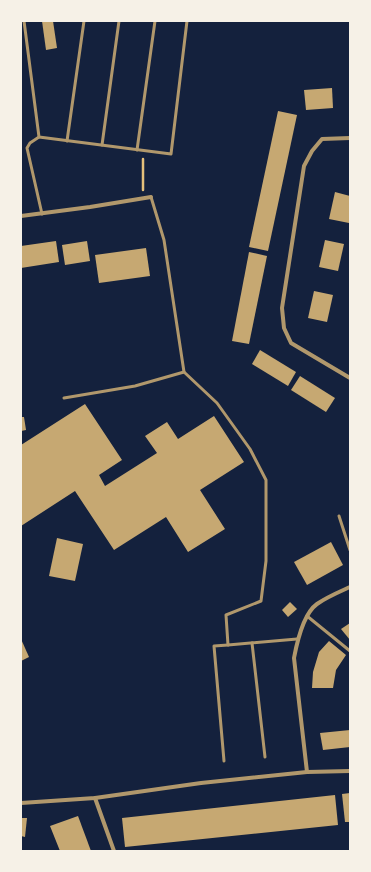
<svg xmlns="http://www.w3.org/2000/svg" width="371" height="872" font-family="Lato,sans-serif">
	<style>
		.building { fill: #c6a872 }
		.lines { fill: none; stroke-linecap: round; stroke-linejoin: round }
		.path { stroke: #e5c07b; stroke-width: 2.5 }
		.service { stroke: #b1986c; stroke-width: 3 }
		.minor { stroke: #b1986c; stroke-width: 4 }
	</style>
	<rect width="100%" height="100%" fill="#14213d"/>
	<g class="building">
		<path d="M42 21H53L57 48 46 50Z"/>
		<path d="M332 88 333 108 306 110 304 90Z"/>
		<path d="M278 111 297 115 268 251 249 247Z"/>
		<path d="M335 192 350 196V217L349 223 329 219Z"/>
		<path d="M325 240 344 244 338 271 319 267Z"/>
		<path d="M56 241 59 262 21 268V246Z"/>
		<path d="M87 241 90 261 65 265 62 245Z"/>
		<path d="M146 248 150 276 99 283 95 255Z"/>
		<path d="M249 252 267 256 249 344 232 341Z"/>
		<path d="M314 291 333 295 327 322 308 318Z"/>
		<path d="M260 350 296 372 288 386 252 364Z"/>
		<path d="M300 376 335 398 326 412 291 390Z"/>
		<path d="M85 404 122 460 99 475 105 486 157 453 145 436 167 422 178 439 214 416 244 462 200 490 225 529 188 552 166 517 114 550 75 491 21 526V445Z"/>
		<path d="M21 417H24L26 430 21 431Z"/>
		<path d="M57 538 83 544 75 581 49 576Z"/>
		<path d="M331 542 343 565 307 585 294 562Z"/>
		<path d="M290 602 297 609 288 617 282 610Z"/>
		<path d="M350 623V640L341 629Z"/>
		<path d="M21 639 29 657 21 661Z"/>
		<path d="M329 641 346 655 336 670 333 688H312L313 672 319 652Z"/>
		<path d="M350 730V747L323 750 320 733Z"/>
		<path d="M350 793V822H345L342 794Z"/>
		<path d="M335 795 338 825 125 847 122 818Z"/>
		<path d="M78 816 91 851H60L50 826Z"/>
		<path d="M21 818H27L25 837 21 836Z"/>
	</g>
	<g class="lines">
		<path class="path" d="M143 190V159"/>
		<g class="service">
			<path d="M24 21 39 137 171 154 187 21"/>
			<path d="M39 137 30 143 27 148 42 214"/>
			<path d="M67 141 84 21"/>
			<path d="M102 145 119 21"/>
			<path d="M137 150 155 21"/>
			<path d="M151 197 164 240 184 372 217 403 250 449 266 480V561L261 601 226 615 228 645 297 639"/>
			<path d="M64 398 135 386 184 372"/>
			<path d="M339 516 350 550"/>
			<path d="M307 616 350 651"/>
			<path d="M252 643 265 757"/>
			<path d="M224 761 214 646 228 645"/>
		</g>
		<g class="minor">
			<path d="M350 138 322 139 312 151 304 166 282 308 284 328 291 343 350 378"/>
			<path d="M21 216 90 207 151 197"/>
			<path d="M307 772 294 658C297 642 303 614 317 604 327 597 339 592 350 587"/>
			<path d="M95 798 114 851"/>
			<path d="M21 803 95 798 201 783 307 772 350 771"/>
		</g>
	</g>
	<rect width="371" height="872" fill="none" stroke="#f6f1e7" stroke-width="44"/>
</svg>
